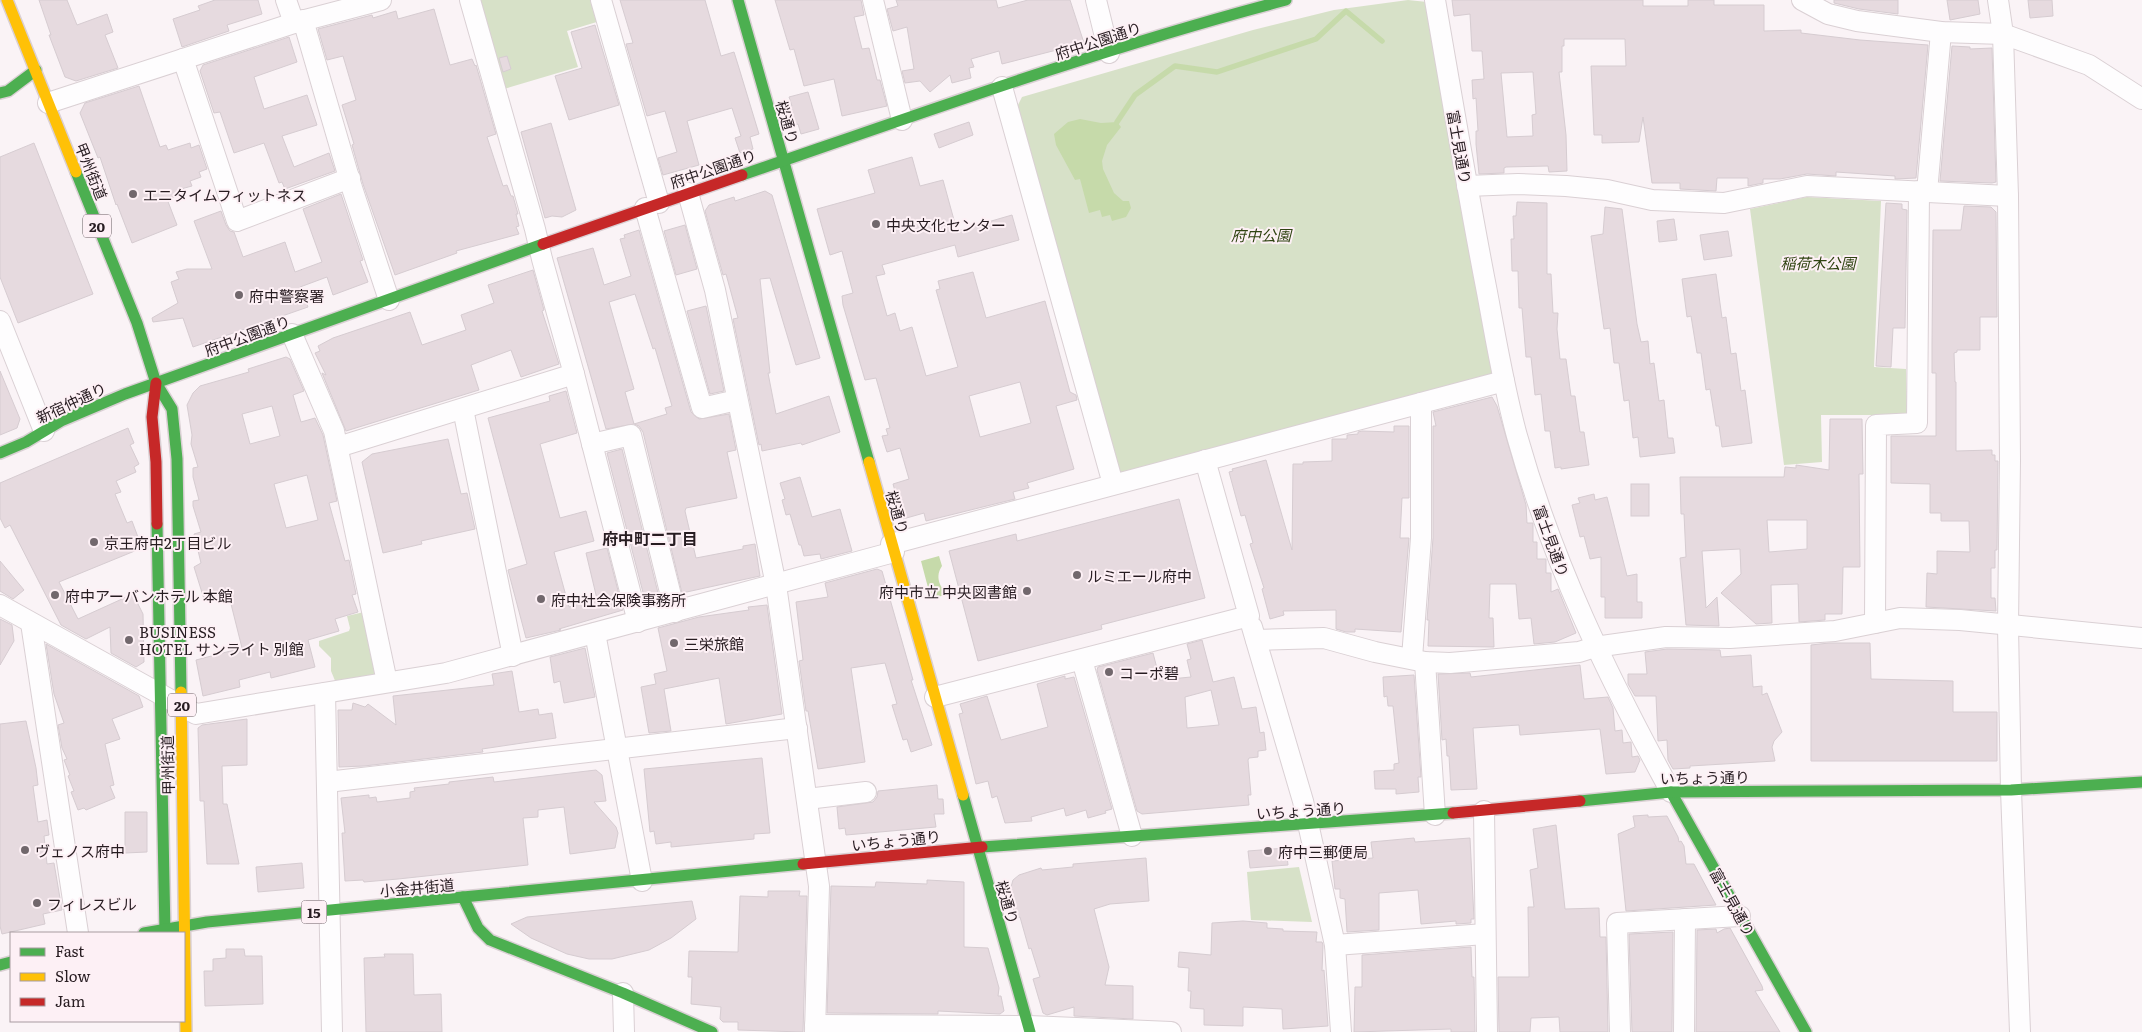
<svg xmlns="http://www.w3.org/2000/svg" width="2142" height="1032" font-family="Literata,'Noto Sans JP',serif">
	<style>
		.green { fill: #d7e1c8 }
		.water { fill: #c6daaa }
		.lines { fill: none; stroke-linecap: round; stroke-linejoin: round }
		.stream { stroke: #c6daaa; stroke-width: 5.5 }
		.building { fill: #e6dadf; stroke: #d6ccd1; fill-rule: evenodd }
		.street-casing { stroke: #dad0d4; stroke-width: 22 }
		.fast-casing { stroke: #dad0d4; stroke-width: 14 }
		.slow-casing { stroke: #dad0d4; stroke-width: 14 }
		.jam-casing { stroke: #dad0d4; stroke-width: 14 }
		.street { stroke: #fefdfe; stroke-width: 20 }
		.fast { stroke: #4caf50; stroke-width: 11 }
		.slow { stroke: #ffc107; stroke-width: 11 }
		.jam { stroke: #c62828; stroke-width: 11 }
		.poi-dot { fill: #71676c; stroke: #fdf0f5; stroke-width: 2 }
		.labels { text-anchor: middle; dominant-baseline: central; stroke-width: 4; stroke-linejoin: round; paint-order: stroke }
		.shield { fill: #fdf0f5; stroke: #675c61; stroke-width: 1 }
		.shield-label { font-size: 14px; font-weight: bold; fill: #271c21 }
		.street-label { font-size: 15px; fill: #271c21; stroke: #fdf0f5 }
		.poi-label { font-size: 15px; fill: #271c21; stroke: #fdf0f5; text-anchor: start }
		.park-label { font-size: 15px; font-style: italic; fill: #2f4311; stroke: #fdf0f5 }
		.neighbourhood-label { font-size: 16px; font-weight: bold; fill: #271c21; stroke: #fdf0f5 }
	</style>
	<rect width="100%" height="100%" fill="#faf3f6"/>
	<g class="green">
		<path d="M478 0H594L600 21 567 31 578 67 504 89Z"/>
		<path d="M1408 0 1427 2 1493 370 1488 378 1124 474 1118 472 1016 109 1022 97 1253 30 1334 10Z"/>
		<path d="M1807 197 1881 201 1874 367 1906 369 1907 415H1821L1822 462 1784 465 1750 209Z"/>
		<path d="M364 612 375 674 336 683 331 671V658L319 646V641L349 631 350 628 347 616Z"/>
		<path d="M1299 867 1312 922 1251 920 1247 872Z"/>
	</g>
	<g class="water">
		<path d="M1080 119 1101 123 1117 122 1121 127 1107 145 1102 161 1103 169 1114 193 1123 201H1129L1131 208 1126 217 1112 221 1110 215 1102 217 1100 210 1089 213 1080 179 1075 180 1056 145 1054 134 1068 122Z"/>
		<path d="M939 556 942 566C935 576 939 587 948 594L931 599 921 561Z"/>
	</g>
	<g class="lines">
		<path class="stream" d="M1117 122 1135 95 1175 66 1217 72 1316 39 1346 11 1382 41"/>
	</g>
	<g class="building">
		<path d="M39 0H67L77 25 107 14 113 32 105 35 118 68 76 81 65 77 49 35H51Z"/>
		<path d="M215 0H258L262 14 227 25 229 31 182 47 173 19 200 10 198 6Z"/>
		<path d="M620 0H705L721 56 734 52 739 68 759 134 750 137 753 149 740 153 735 138 741 136 732 108 687 121 699 165 663 175 658 158 677 152 665 111 647 116 626 44 633 43Z"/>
		<path d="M775 0H861L864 15 854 17 862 49 869 48 877 80H880L887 106 842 116 834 79 804 86 794 49 790 50Z"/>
		<path d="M896 0H996L998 8 1028 0H1070L1084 43 1002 64 999 51 971 59 974 67 969 68 971 78 952 83 950 75 930 92 920 81 905 83 902 71 914 69 907 27 893 31 887 9 898 6Z"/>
		<path d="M1452 0H1643V6H1688V0H1714V5H1764V31L1801 30V33L1860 40 1928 45 1916 178 1895 179V176L1836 172V176L1807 174 1780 179H1763V183L1748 186V178H1717L1716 191 1680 189V183H1652L1643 117 1639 142 1602 143V135H1594L1591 66H1626L1625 39H1564V46H1562V72H1559L1566 135 1567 171 1549 172 1548 166 1506 167 1504 168V173L1479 174 1476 144V131H1478L1476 98 1473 99 1472 80 1484 79 1482 51H1472L1470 14 1454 16ZM1533 72 1536 114 1532 115 1533 136 1507 137 1501 73Z"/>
		<path d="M1834 0H1898V14L1859 9 1834 3Z"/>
		<path d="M1947 0H1978L1980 14 1950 20Z"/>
		<path d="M2028 0H2052L2053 16 2030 18Z"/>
		<path d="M434 9 450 65 472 59 475 66 476 65 496 134 487 137 503 186 507 185 511 196H513L518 214H516L519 226 516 227 519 234 456 251 457 253 395 275 363 184 352 145 354 144 342 105 356 100 343 56 327 60 318 29 372 15 373 18 396 11 398 19Z"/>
		<path d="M595 25 619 105 569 120 555 76 582 68 571 32Z"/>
		<path d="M289 37 297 62 254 77 264 109 307 95 317 125 282 136 294 167 329 153 335 171 285 189 282 182 279 183 264 143 234 153 220 112 214 113 200 71 203 65Z"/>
		<path d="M1952 46 1970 47V49L1992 48 1996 182 1992 183 1940 181Z"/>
		<path d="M507 56 511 69 503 72 499 58Z"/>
		<path d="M139 86 160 147 166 145 168 150 190 143 191 148 199 145 207 169 199 172 201 177 190 181 192 186 181 189 183 194 167 199 177 225 132 243 117 204 116 205 100 157 98 158 80 113 85 103Z"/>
		<path d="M808 92 819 129 801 134 798 124 794 125 789 107 792 106 789 97Z"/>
		<path d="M969 122 973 135 939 148 934 134Z"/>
		<path d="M551 123 576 210 562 217 552 216 545 218 521 132Z"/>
		<path d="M34 143 93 294 18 323 0 277V157Z"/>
		<path d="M912 157 920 186 943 180 957 231 1012 215 1019 240 958 257 955 245 882 265 885 274 876 276 887 316 895 313 900 331 912 327 926 376 958 367 936 290 940 289 938 281 973 272 986 318 1045 301 1070 392 1076 395 1077 400 1056 406 1074 469 1027 483 1029 488 1013 492 1015 499 926 521 924 513 903 519 893 484 909 479 900 448 887 452 882 436 888 435 886 429 890 428 876 378 865 380 843 305 842 296 853 293 842 251 830 255 817 209 875 193 868 170ZM1020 382 1031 423 980 437 969 396Z"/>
		<path d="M765 191 772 195 820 358 796 365 770 278 760 279 770 373H768L776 414 829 396 840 432 802 445 801 443 762 451 761 444 759 445 733 319 738 318 726 274 723 275 705 211 709 205 734 197 735 201Z"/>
		<path d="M341 194 363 260 360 261 368 282 333 295 327 277 300 287 308 307 193 347 183 318 153 322 152 318 178 303 171 282 179 279 176 272 187 269H212L194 221 221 211 226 225 230 231 234 232 243 257 285 242 295 272 322 262 303 209Z"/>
		<path d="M1517 202 1547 203V274H1551L1553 313H1558L1557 329 1560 359H1566L1571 396H1575L1580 432H1584L1589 465 1561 469V467L1555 468 1550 431H1545L1541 394 1535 395 1531 357H1526L1522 308H1519L1518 271H1512L1511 239H1514L1513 216H1516Z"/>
		<path d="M1886 203 1902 204V209L1907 210 1905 328H1893L1891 367 1876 366Z"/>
		<path d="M1964 206 1991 207 1996 212 1997 317H1980V350H1957V352L1954 353 1955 382H1956V451L1992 450V455H1995V461H1998L1997 550H1995V568H1991V598H1995L1996 611 1926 607 1927 573 1937 574V551L1970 552 1969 521H1941V513H1930V484L1891 483V436H1936V373H1932V345L1933 230H1961Z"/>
		<path d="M1605 207 1622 209 1637 324 1641 342 1648 341 1650 364 1654 363 1659 401 1664 400 1668 438H1673L1675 453 1640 457 1638 437 1633 438 1629 400 1624 401 1619 363H1614L1610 328 1604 329 1591 236 1603 234Z"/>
		<path d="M1674 219 1677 240 1659 242 1657 221Z"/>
		<path d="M685 225 697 269 676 275 664 231Z"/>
		<path d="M639 230 691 412 699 419 729 414 736 450 727 452 737 498 686 508 685 511 696 558 743 549V546L755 544 760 576 682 593 643 432 639 426 634 424 667 414 665 408 672 406 655 348 653 349 635 294 609 302 634 389 625 392 634 424 606 429 557 258 593 248 604 285 631 276 620 239 625 238 624 235Z"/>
		<path d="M1728 231 1732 256 1704 260 1700 235Z"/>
		<path d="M533 270 544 310 542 311 559 364 521 377 511 350 471 365 479 390 346 431 322 373 326 375 315 353 320 351 318 346 333 338 410 312 422 345 466 330 461 315 494 303 488 285Z"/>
		<path d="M1716 274 1722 318 1726 317 1731 354 1736 353 1741 391 1745 390 1752 443 1722 447 1719 426H1716L1710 389 1706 390 1701 353H1697L1691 316 1687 317 1682 279Z"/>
		<path d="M706 306 724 391 710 394 687 311Z"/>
		<path d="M286 357 290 359 304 391 293 395 301 422 315 418 323 435 337 501 329 503 345 561 349 560 356 594 352 595 358 612 335 619 339 631 308 640 315 667 271 678 270 672 239 680 240 687 203 696 196 660 242 648 228 592 204 599 194 567 201 563 194 534 201 532 193 506V501L199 500 193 477V468L198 467 191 444 192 435 187 405 193 393 200 386 249 372 248 369ZM272 406 280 436 250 444 242 414ZM307 475 318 520 286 528 274 484Z"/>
		<path d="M0 371 20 419 17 428 0 435Z"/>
		<path d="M566 391 577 433 540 444 560 518 586 511 594 541 554 552 569 607 597 599 586 553 607 548 623 610 559 629 561 630 526 638 508 570 527 564 488 418 550 401 549 396Z"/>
		<path d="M1492 397 1497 406 1526 505 1527 523H1533V542H1537V559H1546V573H1551V592L1558 589 1576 633 1555 642 1534 644 1531 618 1519 619 1516 584H1490L1489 618H1493L1494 647 1428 646 1429 620H1427L1433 538V426H1436L1433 412Z"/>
		<path d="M1830 419H1862L1863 474H1859L1860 567H1843L1842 614H1825V620L1799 622 1798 584 1771 585 1772 623 1756 624 1721 593 1741 574 1740 549 1702 551 1706 608 1717 597 1719 626 1686 625 1680 558 1686 557 1684 514H1681L1680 477H1784L1785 467 1796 468V465L1829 470ZM1767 520H1807V549L1769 552Z"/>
		<path d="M1394 426H1409V498H1402L1400 538H1409L1401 632 1355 629V632H1346L1336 629V610L1283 611 1284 615 1270 619 1262 589 1264 588 1250 544 1253 543 1245 515 1241 516 1229 472 1233 471 1232 469 1266 460 1292 550 1293 464H1303V462L1332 461V439H1347V435L1358 434V432L1362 431 1394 432Z"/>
		<path d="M128 428 134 443 130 445 139 464 134 467 136 472 116 481 121 492 115 494 127 523 132 521 142 548 59 582 78 619 133 594 143 614 144 662 136 667 111 653 110 627 86 639 61 625 10 525 5 528 0 518V483Z"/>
		<path d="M448 439 461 494 467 493 475 529 421 541 422 544 383 553 362 462 372 454Z"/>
		<path d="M622 449 659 597 646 600V604L607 453Z"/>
		<path d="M800 477 812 517 840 509 852 551 821 559 820 554 804 556 801 545H799L790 514 786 515 782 500 785 499 780 483Z"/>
		<rect x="1631" y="484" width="18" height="32"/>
		<path d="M1594 494 1595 500 1607 497 1627 576 1637 574V602H1642V618H1605V597H1601V557L1590 559 1584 536 1580 537 1572 505 1580 503 1578 498Z"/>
		<path d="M1179 499 1205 598 1101 625 1102 629 978 661 949 551 1016 534 1017 541Z"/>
		<path d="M0 561 24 590 13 599 0 591Z"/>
		<path d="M877 569 882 571 913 680H911L932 745 911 752 907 739 903 740 892 705 897 704 885 663 851 668 865 762 818 769 808 711H806L799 661 803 660 796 602 828 597 825 583Z"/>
		<path d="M767 605 782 714 726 724 719 678 664 689 671 731 649 733 641 687 656 684 654 674 667 671 658 628 699 617 749 610 748 607Z"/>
		<path d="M0 619 12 625 14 641 0 665Z"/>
		<path d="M1202 640 1213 682 1234 677 1242 709 1256 707 1260 733 1264 732 1266 750 1258 751V757L1249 758 1248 760 1251 795H1248L1249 805 1142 814 1137 811 1097 670 1098 667 1153 653 1160 680 1191 677 1187 660 1191 659 1187 644ZM1211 690 1219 725 1187 728 1185 697Z"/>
		<path d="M1829 643H1870L1871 679 1953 681V712H1997V761H1811V645Z"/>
		<path d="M46 644 139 696 143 707 112 719 120 739 105 744 114 785 110 786 115 798 86 810 84 808 78 810 71 792 74 791 68 776 70 775 64 760 67 759 62 748 58 725 64 723 54 694Z"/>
		<path d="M585 648 595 697 564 703 560 681 554 683 550 657Z"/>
		<path d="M1667 649 1720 650 1721 657 1751 655 1753 687 1762 686V695L1767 693 1782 732 1774 741 1772 747 1775 761 1690 766V768L1673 769 1668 760 1667 740 1658 741 1656 696H1635L1628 684V674H1647L1645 652Z"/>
		<path d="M1580 665 1584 699 1608 697 1613 708 1615 731 1622 730 1623 743 1631 742 1632 757 1638 756 1640 760 1635 772 1606 774 1600 729 1520 735 1519 725 1473 728 1477 789 1451 790 1449 756H1447L1446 739 1442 740 1438 674 1470 673 1471 677Z"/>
		<path d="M512 671 519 712 538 709 539 715 552 713 556 738 482 749 483 752 364 766 339 767 338 710H352L353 703 365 707 368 704 396 725 393 696 494 685 492 674Z"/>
		<path d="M1414 675 1421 777H1418L1419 792 1396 794V789H1375L1374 771 1394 770V764L1399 763 1393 706H1388L1387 696 1384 697 1383 677Z"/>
		<path d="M1065 676V679L1074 677 1112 809 1105 811 1106 813 1088 818 1086 810 1066 816 1064 808 1031 817 1032 821 1005 823 997 796 992 798 988 781 976 784 959 714 963 713 960 704 987 696 1001 740 1048 727 1037 684Z"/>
		<path d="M247 719V765L222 766 223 804H227L239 864H207L204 801H200L198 728 202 725Z"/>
		<path d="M26 721 36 768 38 785 33 786 38 822 47 820 49 835 44 836 47 864 54 863 62 910 43 914 45 924 2 934 0 926V724Z"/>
		<path d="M762 758 770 833 754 834V839L671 847V842L656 844 654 831 650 832 644 769Z"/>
		<path d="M596 770 602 775 606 801 594 802 616 827 618 833 615 848 570 854 564 807 538 810V817L523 818 528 865 398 879 364 882 363 880 345 881 342 833H345L341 798 369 795V798L376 797 377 802 410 798V792L415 791 414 788 449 784V782L493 777 494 782Z"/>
		<path d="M937 785 938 799H943L944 814H934L936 827 846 835 845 828 839 829 837 807 873 802 877 797 878 791Z"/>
		<path d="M125 812H147V852L125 853Z"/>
		<path d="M1648 815V817L1667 816 1678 837 1679 842 1681 841 1684 846 1686 864H1694L1716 905 1626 911 1618 834 1635 827 1633 816Z"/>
		<path d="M1556 825 1565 909 1599 908 1600 937H1606L1608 1032H1560L1559 1017 1531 1018 1530 1032H1499L1498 977H1529L1528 907H1534L1530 870 1538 868 1533 829Z"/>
		<path d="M1414 838 1415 842 1470 838 1474 919H1471V923L1456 924V921L1421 924 1418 890 1379 893V930L1347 932 1345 899 1340 898V889H1335L1332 861 1373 858 1371 842Z"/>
		<path d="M1286 848 1288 865 1250 868 1248 851Z"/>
		<path d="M1146 858 1149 901 1110 904 1094 909 1109 967 1105 985 1133 986V1019L1074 1016V1007L1047 1015 1043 1013 1033 979 1040 977 1031 948 1029 949 1020 917 1016 918 1009 894 1013 880 1019 875 1041 868 1042 870 1073 867V864Z"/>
		<path d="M302 863 304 888 258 892 256 867Z"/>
		<path d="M927 880 964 882V947L988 948 999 988 998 996H1001L1004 1011 1000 1014 938 1011V1014L827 1013 831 886 875 887 876 882 927 884Z"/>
		<path d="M768 891H800L799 896H807L803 1032 738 1030V1022H723L720 1019 721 1007 691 1004 692 977H688L689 951 738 952 740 896 768 897Z"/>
		<path d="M692 901 696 919 671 938 649 950 612 959H589L567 954 531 938 511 924 527 917Z"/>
		<path d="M1243 921 1267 923V928L1283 929V931L1317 932 1316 942H1322L1323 945 1322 971 1324 970 1328 1026 1283 1029 1282 1009 1243 1007V1026L1204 1025V1009L1190 1008 1191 991H1188L1189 968 1178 967 1179 952 1211 955 1212 923Z"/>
		<path d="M1730 928 1762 986 1763 990 1755 991 1780 1032H1696L1697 930 1716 929 1717 933 1724 929Z"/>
		<path d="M1673 932 1672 1032H1632L1629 934Z"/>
		<path d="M1471 947 1472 977H1474L1475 1032H1451V1029L1354 1032 1355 987H1362V955Z"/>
		<path d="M226 949H244L245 956H262L263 1004 205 1006 204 971H213V959L226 958Z"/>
		<path d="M384 954H413L414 995 441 994 442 1032H366L364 958 385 957Z"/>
	</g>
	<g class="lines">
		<defs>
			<g id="street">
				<path d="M286 0 294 23"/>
				<path d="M470 0 535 229 542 259 574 374 638 622"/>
				<path d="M601 0 659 203"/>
				<path d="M873 0 902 120"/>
				<path d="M1096 0 1109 53"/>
				<path d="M1435 0C1452 98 1468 195 1487 292 1496 340 1504 389 1517 436 1553 564 1607 675 1671 792"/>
				<path d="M1802 0 1828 14 1857 21 1941 32 2003 34 2089 65 2142 99"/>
				<path d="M1998 0 2003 34 2008 196 2010 460 2008 626 2011 790 2020 1032"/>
				<path d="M303 20 352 188 389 300"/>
				<path d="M183 59 237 221 350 178"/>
				<path d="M1002 87 1113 484"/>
				<path d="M48 103 294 23 381 0"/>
				<path d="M1467 186 1518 184 1566 186 1607 190 1652 200 1724 203 1807 186 2008 196"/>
				<path d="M1927 192 1941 32"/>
				<path d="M688 193 715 290 776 585 819 886 815 1032"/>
				<path d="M645 208 702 408 737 400"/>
				<path d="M0 321 44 431"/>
				<path d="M292 334 334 431 387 682"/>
				<path d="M463 409 513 656"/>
				<path d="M592 444 631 435 675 612"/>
				<path d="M338 447 574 374"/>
				<path d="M891 544 1504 381"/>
				<path d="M0 605 196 714 446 673 894 552"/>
				<path d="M31 623 78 933"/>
				<path d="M1875 623 1876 425 1917 423 1919 191"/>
				<path d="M1252 627 1303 801 1335 945 1341 1032"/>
				<path d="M595 633 642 881"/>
				<path d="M1256 640 1324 638 1375 652 1425 662 1450 663 1579 652 1595 647 1666 637 1730 638 1835 631 1900 618 1960 620 2142 638"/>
				<path d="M1412 658 1421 538V403"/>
				<path d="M1082 660 1132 836"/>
				<path d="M1425 662 1435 815"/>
				<path d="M325 693 332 1032"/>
				<path d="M935 697 1249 616 1205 460"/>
				<path d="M327 782 797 728"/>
				<path d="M807 799 866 792"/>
				<path d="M1484 811 1487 1032"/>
				<path d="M1335 945 1485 934"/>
				<path d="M623 993 624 1032"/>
				<path d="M815 1025 1029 1026 1171 1032"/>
				<path d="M1620 1032 1617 923 1740 916"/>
				<path d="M1684 1032 1685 919"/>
			</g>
			<g id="fast">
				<path d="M738 0 869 462"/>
				<path d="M0 93 8 91 36 70"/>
				<path d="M76 172 137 323 156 383 172 409 177 459 181 692"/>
				<path d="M742 175C922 113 1102 48 1286 0"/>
				<path d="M0 453 26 442 61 421 125 394 543 244"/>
				<path d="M157 524 165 933"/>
				<path d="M1671 792 1806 1032"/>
				<path d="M963 795 1030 1032"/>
				<path d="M1580 801 1671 792 2011 790 2142 782"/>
				<path d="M982 847 1453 813"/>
				<path d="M463 897 803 864"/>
				<path d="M144 933 207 922 463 897 478 928 490 940 623 993 712 1032"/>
				<path d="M0 965 11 962"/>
			</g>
			<g id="slow">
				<path d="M7 0 76 172"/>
				<path d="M869 462 963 795"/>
				<path d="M181 692 186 1032"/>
			</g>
			<g id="jam">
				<path d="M543 244 742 175"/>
				<path d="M156 383 152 417 156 462 157 524"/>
				<path d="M1453 813 1580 801"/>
				<path d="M803 864 982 847"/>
			</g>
		</defs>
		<use href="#street" class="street-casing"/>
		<use href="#fast" class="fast-casing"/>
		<use href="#slow" class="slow-casing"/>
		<use href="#jam" class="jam-casing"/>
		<use href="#street" class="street"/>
		<use href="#fast" class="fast"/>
		<use href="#slow" class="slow"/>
		<use href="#jam" class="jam"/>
	</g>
	<g class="poi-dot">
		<circle cx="133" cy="194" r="5"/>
		<circle cx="876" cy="224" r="5"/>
		<circle cx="239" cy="295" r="5"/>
		<circle cx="94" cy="542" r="5"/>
		<circle cx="1077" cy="575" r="5"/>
		<circle cx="1027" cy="591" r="5"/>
		<circle cx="55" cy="595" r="5"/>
		<circle cx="541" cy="599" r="5"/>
		<circle cx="129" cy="640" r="5"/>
		<circle cx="674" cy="643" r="5"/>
		<circle cx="1109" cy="672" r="5"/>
		<circle cx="25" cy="850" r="5"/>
		<circle cx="1268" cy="851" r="5"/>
		<circle cx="37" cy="903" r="5"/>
	</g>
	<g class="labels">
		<g class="shield">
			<rect x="83" y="214.5" width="28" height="23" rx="4"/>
			<rect x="168" y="693.5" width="28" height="23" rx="4"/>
			<rect x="301.5" y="900.5" width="25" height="23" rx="4"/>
		</g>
		<g class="shield-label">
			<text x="97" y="226">20</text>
			<text x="182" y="705">20</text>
			<text x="314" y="912">15</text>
		</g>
		<g class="street-label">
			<text transform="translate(1098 40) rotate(-18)">府中公園通り</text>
			<text transform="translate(788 122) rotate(74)">桜通り</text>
			<text transform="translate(1460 147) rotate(80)">富士見通り</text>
			<text transform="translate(713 168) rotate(-19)">府中公園通り</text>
			<text transform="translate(92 171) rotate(68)">甲州街道</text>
			<text transform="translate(247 335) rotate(-20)">府中公園通り</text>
			<text transform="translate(71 402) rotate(-25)">新宿仲通り</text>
			<text transform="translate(898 512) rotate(74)">桜通り</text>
			<text transform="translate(1552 541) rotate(70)">富士見通り</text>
			<text transform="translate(167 765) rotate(-91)">甲州街道</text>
			<text transform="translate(1705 777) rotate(-1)">いちょう通り</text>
			<text transform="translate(1301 810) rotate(-4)">いちょう通り</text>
			<text transform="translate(896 840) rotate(-6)">いちょう通り</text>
			<text transform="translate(417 887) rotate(-5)">小金井街道</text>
			<text transform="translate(1008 902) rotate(74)">桜通り</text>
			<text transform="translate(1733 902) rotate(61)">富士見通り</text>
		</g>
		<g class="poi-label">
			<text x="143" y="194">エニタイムフィットネス</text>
			<text x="886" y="224">中央文化センター</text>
			<text x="249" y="295">府中警察署</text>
			<text x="104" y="542">京王府中2丁目ビル</text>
			<text x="1087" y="575">ルミエール府中</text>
			<text x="1017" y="591" text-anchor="end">府中市立 中央図書館</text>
			<text x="65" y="595">府中アーバンホテル 本館</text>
			<text x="551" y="599">府中社会保険事務所</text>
			<text x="139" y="631">BUSINESS<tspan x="139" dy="17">HOTEL サンライト 別館</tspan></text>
			<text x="684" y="643">三栄旅館</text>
			<text x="1119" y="672">コーポ碧</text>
			<text x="35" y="850">ヴェノス府中</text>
			<text x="1278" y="851">府中三郵便局</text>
			<text x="47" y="903">フィレスビル</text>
		</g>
		<g class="park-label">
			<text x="1261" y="234">府中公園</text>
			<text x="1818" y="262">稲荷木公園</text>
		</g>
		<g class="neighbourhood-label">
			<text x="650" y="538">府中町二丁目</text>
		</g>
	</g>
	<rect x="10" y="932" width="175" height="90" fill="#fdf0f5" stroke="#a79ba0"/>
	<rect x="20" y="948" width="25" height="8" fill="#4caf50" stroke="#a79ba0"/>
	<text x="55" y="957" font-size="15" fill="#271c21">Fast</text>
	<rect x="20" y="973" width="25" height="8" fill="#ffc107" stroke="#a79ba0"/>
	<text x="55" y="982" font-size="15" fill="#271c21">Slow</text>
	<rect x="20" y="998" width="25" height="8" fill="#c62828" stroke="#a79ba0"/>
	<text x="55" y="1007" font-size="15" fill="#271c21">Jam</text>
</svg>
